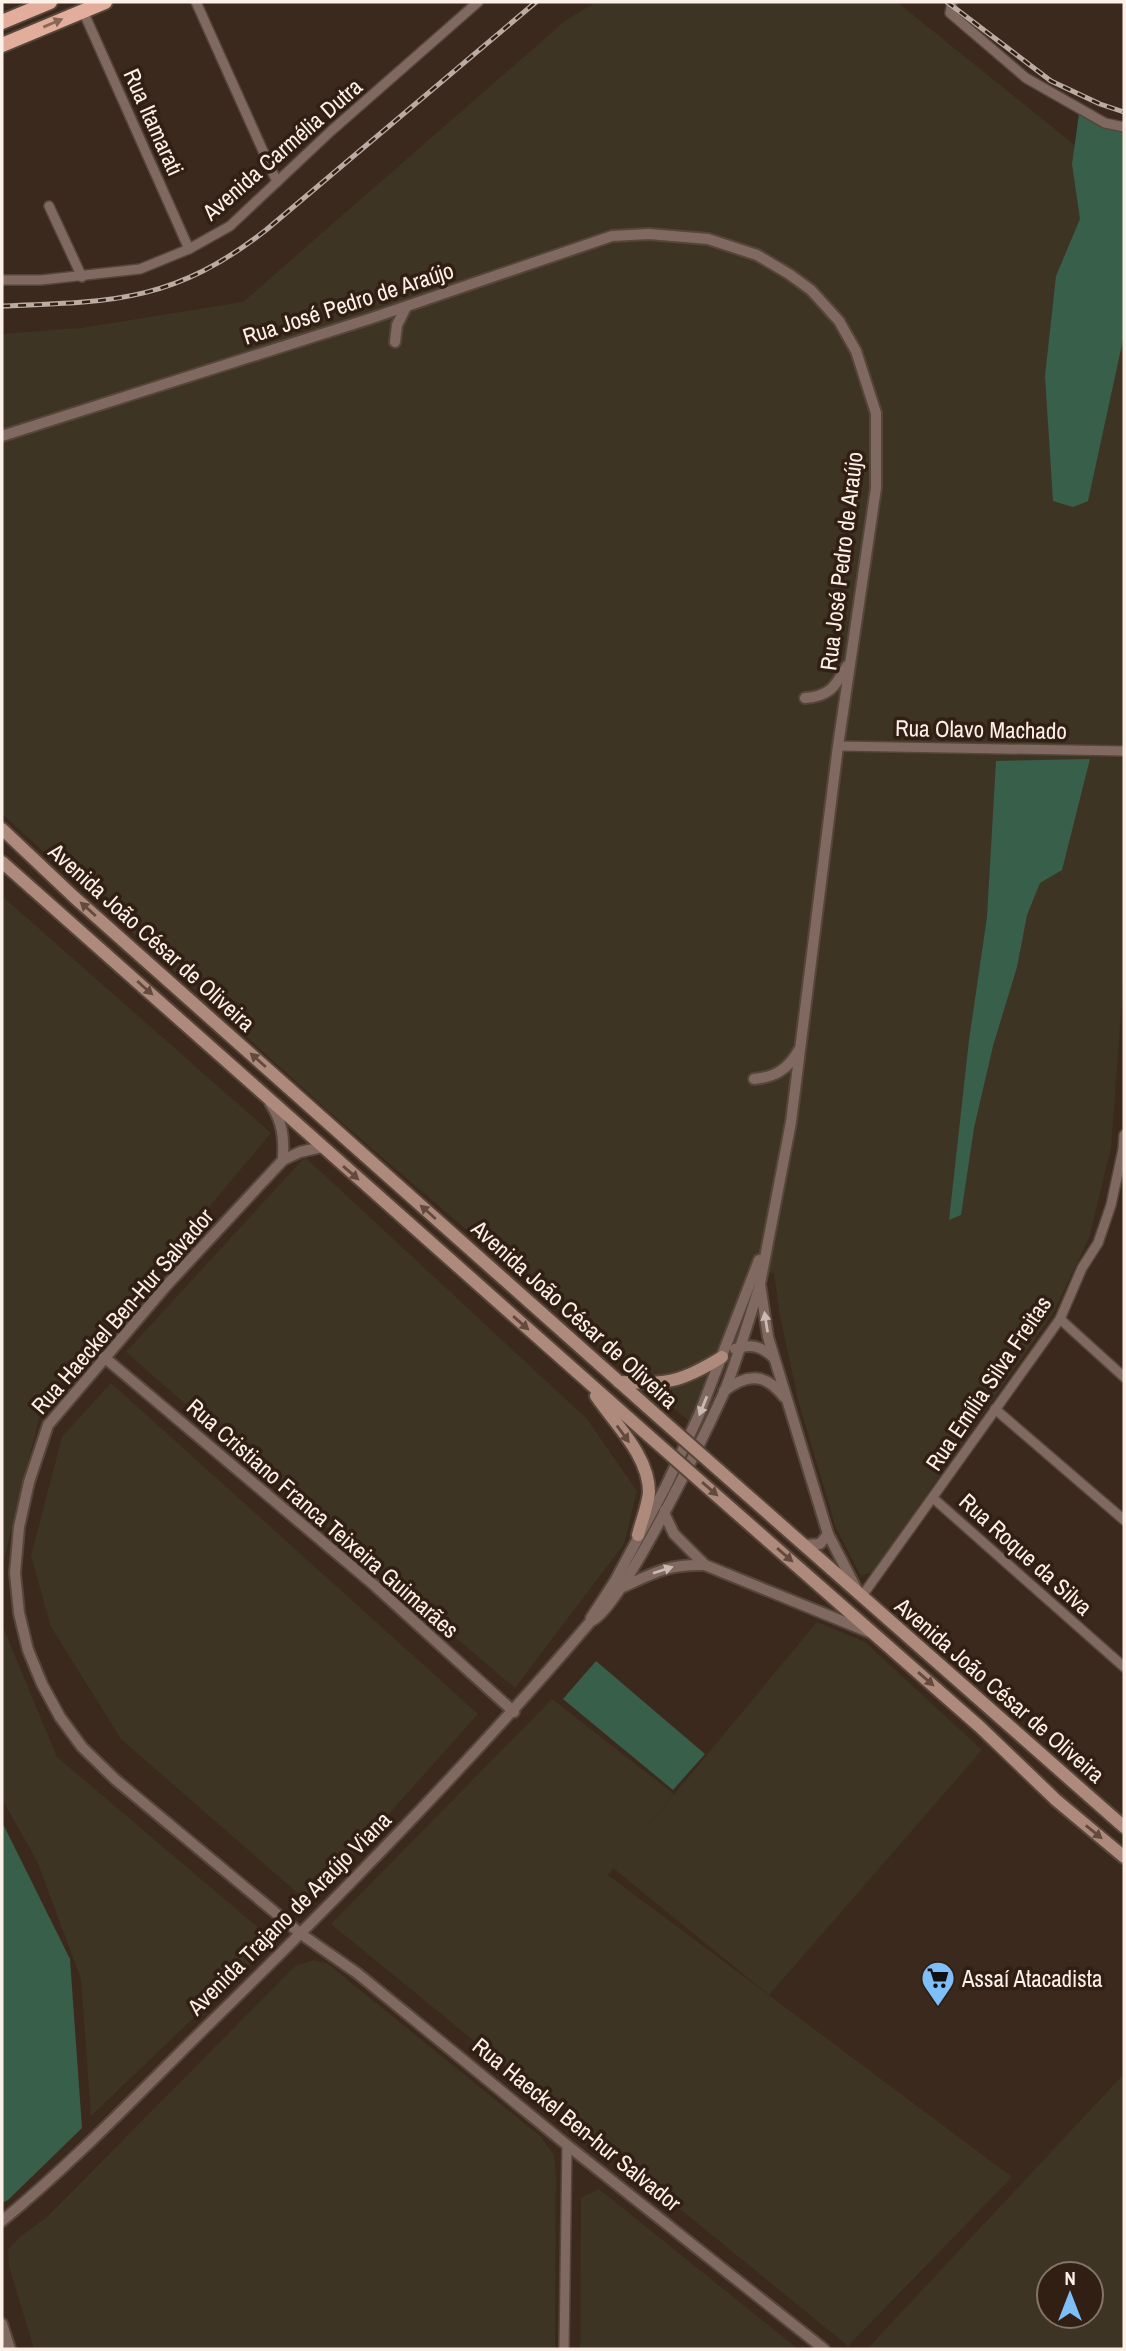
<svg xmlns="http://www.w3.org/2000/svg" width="1126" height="2351" font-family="'Archivo Narrow',sans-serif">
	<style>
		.industrial { fill: #3e3424; fill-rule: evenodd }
		.medical { fill: #3d3423 }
		.green { fill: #385f4a }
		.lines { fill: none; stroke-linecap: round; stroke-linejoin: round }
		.minor-casing { stroke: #564539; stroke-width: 12 }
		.tertiary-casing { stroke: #564539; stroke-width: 14 }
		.secondary-casing { stroke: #564539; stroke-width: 16 }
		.trunk-casing { stroke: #564539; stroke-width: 18 }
		.minor { stroke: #806960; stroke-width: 9 }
		.tertiary { stroke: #806960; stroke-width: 10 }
		.secondary { stroke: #ae8a7c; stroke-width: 12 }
		.trunk { stroke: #e2ae9b; stroke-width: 14 }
		.rail-casing { stroke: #bbaca3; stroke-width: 5 }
		.rail { stroke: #311f13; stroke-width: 2.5; stroke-dasharray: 8; stroke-linecap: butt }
		.secondary-bridge-casing { stroke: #564539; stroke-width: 16; stroke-linecap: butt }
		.secondary-bridge { stroke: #ae8a7c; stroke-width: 12 }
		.oneway { fill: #8a6657 }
		.oneway2 { fill: #634a3d }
		.oneway3 { fill: #cbbab2 }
		.labels { text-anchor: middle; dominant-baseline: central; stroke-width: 7; stroke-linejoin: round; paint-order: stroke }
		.street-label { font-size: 23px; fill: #fdf0e8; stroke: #311f13 }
		.poi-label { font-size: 23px; fill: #fdf0e8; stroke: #311f13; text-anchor: start }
	</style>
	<rect width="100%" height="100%" fill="#3b291d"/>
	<g class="industrial">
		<path d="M596 2H897L1082 151 1124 162V973L1111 1148 1089 1238 1053 1313 873 1572 861 1576 836 1528 798 1400 779 1311 774 1273 756 1270 720 1347 690 1422 326 1109 2 814V334L81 328 243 302 565 21Z"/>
		<path d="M2 896 271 1133 42 1406 2 1567Z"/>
		<path d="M305 1157 587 1419 637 1491 624 1544 515 1688 367 1563 126 1352Z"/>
		<path d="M111 1383 478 1714 309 1903 121 1739 51 1627 31 1556 62 1437Z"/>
		<path d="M2 1625 57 1757 274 1941 91 2116 81 1979 37 1861 2 1799Z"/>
		<path d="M552 1699 674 1794 608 1875 1012 2177 848 2346 331 1924Z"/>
		<path d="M314 1960 328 1964 540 2136 554 2155 556 2173 555 2349H34L9 2266 8 2249 21 2236 47 2217 295 1966Z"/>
		<path d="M1124 2074V2349H867ZM1049 2274H1091V2316H1049Z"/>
		<path d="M599 2189 798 2349H580L581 2198Z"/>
	</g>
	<path class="medical" d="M817 1622 865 1642 982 1750 769 1995 613 1868Z"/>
	<g class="green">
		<path d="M1079 114 1124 128V335L1088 501 1073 507 1053 501 1045 376 1056 276 1080 219 1072 164Z"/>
		<path d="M1090 759 1062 870 1040 883 1027 915 1017 967 993 1046 974 1128 961 1215 949 1220 969 1040 987 917 996 761Z"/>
		<path d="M596 1661 705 1754 673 1790 563 1699Z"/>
		<path d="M2 1822 70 1959 82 2128 8 2200 2 2203Z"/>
	</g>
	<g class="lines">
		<defs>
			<g id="minor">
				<path d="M196 2 277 182"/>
				<path d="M952 2 950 13 1026 78 1105 123 1124 127"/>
				<path d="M83 11 189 249"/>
				<path d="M49 206 82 277"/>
				<path d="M2 280H41L140 269 189 249 230 226 331 131 478 2"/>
				<path d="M838 746 1124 751"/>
				<path d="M1060 1319 1124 1377"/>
				<path d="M995 1409 1124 1520"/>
				<path d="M933 1498 1124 1667"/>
				<path d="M862 1596 1060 1319 1082 1268 1098 1243 1111 1205 1123 1149 1124 1135"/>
				<path d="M564 2349 567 2145"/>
			</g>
			<g id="tertiary">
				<path d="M395 342 397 325 406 307"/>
				<path d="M2 436 369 319 612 236 649 234 708 239 757 255 789 274 811 290 839 321 856 351 876 413V488L838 746 791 1122 760 1284 768 1337 828 1534 857 1590"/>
				<path d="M805 698C830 696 835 687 847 666"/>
				<path d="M754 1079C776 1077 788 1069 799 1050"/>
				<path d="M270 1103C283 1122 284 1138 283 1160"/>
				<path d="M322 1147 300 1152 283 1160 166 1286 48 1425 29 1482 19 1527 15 1573 19 1613 28 1650 42 1684 60 1717 82 1747 116 1780 301 1934 357 1973 567 2145 824 2349"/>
				<path d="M735 1349C750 1343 762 1346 774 1358"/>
				<path d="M104 1357 374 1585 514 1712"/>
				<path d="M724 1391C747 1373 766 1373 784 1397"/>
				<path d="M665 1510 664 1513 674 1534 705 1565"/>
				<path d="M804 1545 820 1544 828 1534"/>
				<path d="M623 1587C655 1572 669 1564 705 1565L869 1632"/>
				<path d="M591 1618 615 1581 666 1486 699 1415 759 1260"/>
				<path d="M2 2221C75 2161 141 2091 209 2024 341 1895 471 1762 591 1621 620 1612 709 1426 725 1390 738 1357 748 1322 759 1288"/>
				<path d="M2 2324 10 2349"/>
			</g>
			<g id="secondary">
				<path d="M2 829 74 897 662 1420"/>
				<path d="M2 862 649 1436"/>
				<path d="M619 1382C668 1384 680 1383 722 1357"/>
				<path d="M596 1396C615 1424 649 1456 649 1492 648 1506 641 1522 638 1535"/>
				<path d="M746 1494 1124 1827"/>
				<path d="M733 1510 980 1727 1056 1800 1124 1857"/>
			</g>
			<g id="trunk">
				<path d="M2 22 50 2"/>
				<path d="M2 45 105 2"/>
			</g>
		</defs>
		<use href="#minor" class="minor-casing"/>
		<use href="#tertiary" class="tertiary-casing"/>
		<use href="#secondary" class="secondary-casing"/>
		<use href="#trunk" class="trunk-casing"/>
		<use href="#minor" class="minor"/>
		<use href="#tertiary" class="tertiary"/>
		<use href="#secondary" class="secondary"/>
		<use href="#trunk" class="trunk"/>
		<defs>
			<g id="rail">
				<path d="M947 2 1051 81 1100 104 1124 112"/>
				<path d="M2 306C113 302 174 302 266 230L536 2"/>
			</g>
		</defs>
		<use href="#rail" class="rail-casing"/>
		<use href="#rail" class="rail"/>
		<defs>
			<g id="secondary-bridge">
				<path d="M662 1420 746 1494"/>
				<path d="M649 1436 733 1510"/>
			</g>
		</defs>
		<use href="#secondary-bridge" class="secondary-bridge-casing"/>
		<use href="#secondary-bridge" class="secondary-bridge"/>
	</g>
	<defs><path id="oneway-solid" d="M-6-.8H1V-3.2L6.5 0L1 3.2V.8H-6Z" transform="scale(1.75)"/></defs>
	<use class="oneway" href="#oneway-solid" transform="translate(53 23) rotate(-23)"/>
	<g class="oneway2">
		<use href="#oneway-solid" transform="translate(88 909) rotate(-138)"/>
		<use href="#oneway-solid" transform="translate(145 988) rotate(42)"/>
		<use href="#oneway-solid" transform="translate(258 1060) rotate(-138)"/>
		<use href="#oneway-solid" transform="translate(351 1173) rotate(41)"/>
		<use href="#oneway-solid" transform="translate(428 1212) rotate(-138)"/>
		<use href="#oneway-solid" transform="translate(521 1323) rotate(41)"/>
		<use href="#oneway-solid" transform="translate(623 1434) rotate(54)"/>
		<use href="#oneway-solid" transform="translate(710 1489) rotate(41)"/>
		<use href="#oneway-solid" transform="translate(785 1555) rotate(41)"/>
		<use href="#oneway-solid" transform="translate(926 1679) rotate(41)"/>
		<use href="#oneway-solid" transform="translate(1094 1832) rotate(39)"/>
	</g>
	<g class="oneway3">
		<use href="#oneway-solid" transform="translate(766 1322) rotate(-99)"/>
		<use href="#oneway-solid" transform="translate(703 1406) rotate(112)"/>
		<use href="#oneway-solid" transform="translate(663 1570) rotate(-18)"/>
	</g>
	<defs>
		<symbol id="supermarket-pin" viewBox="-11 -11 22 30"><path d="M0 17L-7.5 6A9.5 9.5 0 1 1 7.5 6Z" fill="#7ebef9" stroke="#311f13"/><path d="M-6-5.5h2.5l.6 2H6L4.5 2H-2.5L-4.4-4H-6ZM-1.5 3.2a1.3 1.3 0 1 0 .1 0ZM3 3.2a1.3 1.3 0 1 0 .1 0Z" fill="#111"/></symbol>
	</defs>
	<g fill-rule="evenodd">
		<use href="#supermarket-pin" x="919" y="1959" width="38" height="52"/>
	</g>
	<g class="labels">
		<g class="street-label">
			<text transform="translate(154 122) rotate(66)">Rua Itamarati</text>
			<text transform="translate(282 149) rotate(-41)">Avenida Carmélia Dutra</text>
			<text transform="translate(348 303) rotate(-18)">Rua José Pedro de Araújo</text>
			<text transform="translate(841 561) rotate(-83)">Rua José Pedro de Araújo</text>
			<text transform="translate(981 729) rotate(1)">Rua Olavo Machado</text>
			<text transform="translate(152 937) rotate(42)">Avenida João César de Oliveira</text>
			<text transform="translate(122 1311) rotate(-49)">Rua Haeckel Ben-Hur Salvador</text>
			<text transform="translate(575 1314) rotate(42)">Avenida João César de Oliveira</text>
			<text transform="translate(988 1383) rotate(-56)">Rua Emília Silva Freitas</text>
			<text transform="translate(323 1518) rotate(41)">Rua Cristiano Franca Teixeira Guimarães</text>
			<text transform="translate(1026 1554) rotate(42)">Rua Roque da Silva</text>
			<text transform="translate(1000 1690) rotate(41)">Avenida João César de Oliveira</text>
			<text transform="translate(289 1913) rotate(-45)">Avenida Trajano de Araújo Viana</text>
			<text transform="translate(577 2124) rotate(39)">Rua Haeckel Ben-hur Salvador</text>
		</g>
		<g class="poi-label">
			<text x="962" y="1978">Assaí Atacadista</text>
		</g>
	</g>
	<rect width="1126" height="2351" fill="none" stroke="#fdf0e8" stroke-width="7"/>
	<g transform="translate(1070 2295)"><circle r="33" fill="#311f13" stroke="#837368" stroke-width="2"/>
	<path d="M0-5L12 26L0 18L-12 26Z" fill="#7ebef9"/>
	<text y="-10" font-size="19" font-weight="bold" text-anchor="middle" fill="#fdf0e8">N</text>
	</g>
</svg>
